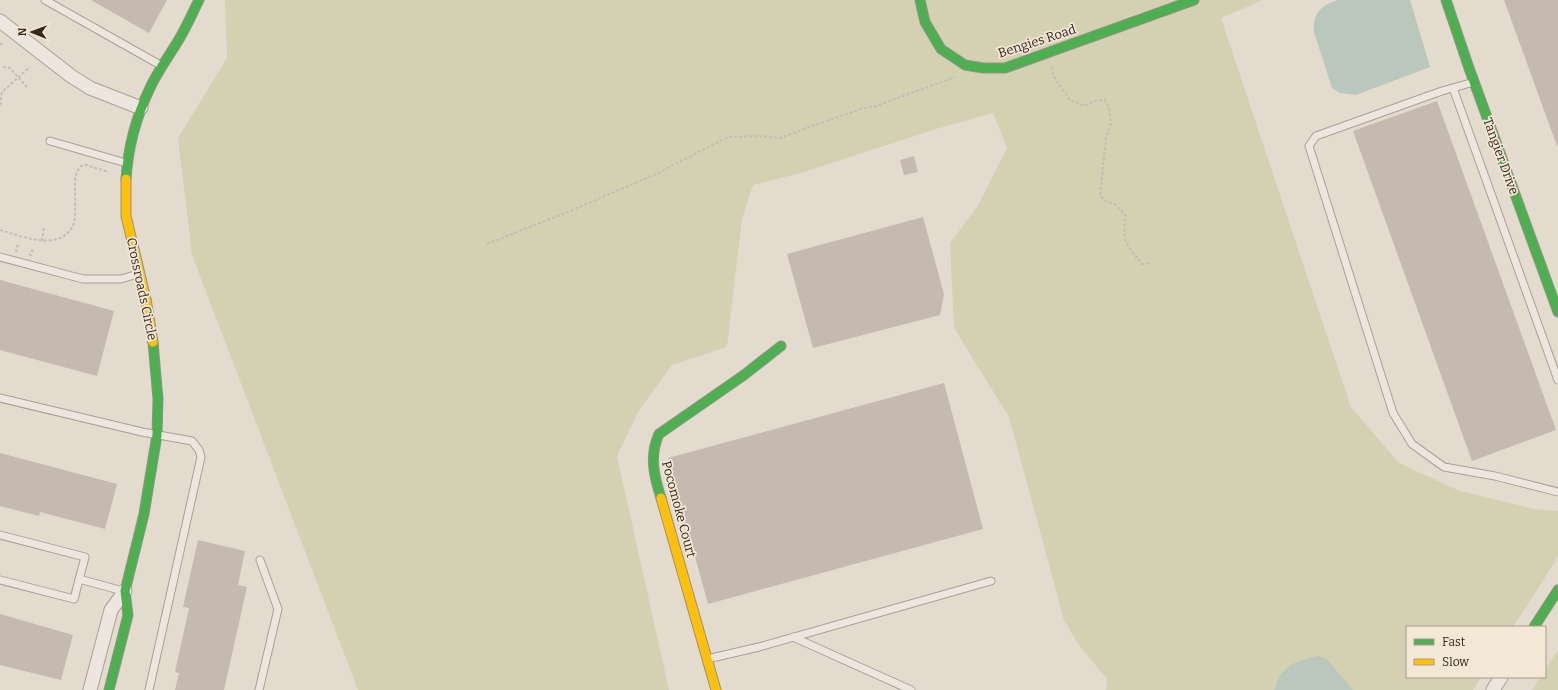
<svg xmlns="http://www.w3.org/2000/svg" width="1558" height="690" font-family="Bitter,serif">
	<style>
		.green { fill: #d4d1b2 }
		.water { fill: #b9c7bc }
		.building { fill: #c6b9af }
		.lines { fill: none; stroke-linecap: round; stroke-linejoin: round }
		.lane-casing { stroke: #a8a097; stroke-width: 9 }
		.street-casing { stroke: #a8a097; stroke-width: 15 }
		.fast-casing { stroke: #989086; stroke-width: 11 }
		.slow-casing { stroke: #989086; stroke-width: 11 }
		.path { stroke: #c4bdb6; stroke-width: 2; stroke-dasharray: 3 2; stroke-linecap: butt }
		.lane { stroke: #ece6df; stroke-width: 7 }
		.street { stroke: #ece6df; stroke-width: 13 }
		.fast { stroke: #4caf50; stroke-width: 9 }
		.slow { stroke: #ffc107; stroke-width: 9 }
		.labels { text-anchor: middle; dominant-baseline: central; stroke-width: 3.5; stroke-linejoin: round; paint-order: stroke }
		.street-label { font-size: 13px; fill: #362820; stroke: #f3e7d5 }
	</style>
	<rect width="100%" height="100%" fill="#e3dbce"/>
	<g class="green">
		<path d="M225 0H1263L1221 18 1351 407 1399 463 1460 491 1534 509 1558 511V557L1513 627H1407V677H1481L1473 690H1353L1327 659 1276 682 1274 690H1106L1107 679 1078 644 1064 620 1009 417 954 328 950 243 977 207 1007 148 993 113 936 129 804 172 753 185 742 219 727 347 672 365 638 412 617 456 669 690H358L192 255 178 138 227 58Z"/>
		<path d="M1558 650V690H1532L1541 677H1545V670Z"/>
	</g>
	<g class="water">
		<path d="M1338 0H1410L1430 67 1356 95 1340 93 1332 88 1314 32C1312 13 1322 5 1338 0Z"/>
		<path d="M1319 656 1327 659 1353 690H1274C1282 665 1295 661 1319 656Z"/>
	</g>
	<g class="building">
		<path d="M91 0H167L149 33Z"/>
		<path d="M1504 0H1558V145L1557 146Z"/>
		<path d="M1437 101 1556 430 1472 461 1353 131Z"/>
		<path d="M914 156 918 172 904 175 900 160Z"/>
		<path d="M923 217 944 294 940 315 813 348 787 254Z"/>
		<path d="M0 280 114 311 97 376 0 350Z"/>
		<path d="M944 383 983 529 708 604 668 458Z"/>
		<path d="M0 453 117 484 105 529 40 512 39 516 0 506Z"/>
		<path d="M198 540 245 551 238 585 247 587 224 690H175L179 673 175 672 189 608 183 607Z"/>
		<path d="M0 614 73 635 61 680 0 665Z"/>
	</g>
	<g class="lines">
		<defs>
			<g id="lane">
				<path d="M45 0 162 66"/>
				<path d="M1474 82 1442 91 1316 136 1309 146 1393 413 1412 444 1444 467 1495 476 1558 492"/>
				<path d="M1453 88 1558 380"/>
				<path d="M50 141 126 163"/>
				<path d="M0 257 83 279H121L138 274"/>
				<path d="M0 398 142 432 192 441 199 450 201 457 149 690"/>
				<path d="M0 535 85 557 74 599 0 580"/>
				<path d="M79 579 123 591"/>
				<path d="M793 637 911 690"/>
				<path d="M707 659 759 647 991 581"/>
				<path d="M259 690 278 609 260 560"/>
			</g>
			<g id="street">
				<path d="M0 21 71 76 90 88 141 108"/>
				<path d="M90 690 111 610 125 591"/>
				<path d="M1493 690 1501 677"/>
			</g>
			<g id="fast">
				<path d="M920 0 925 22 941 49 965 65 983 68H1005L1194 0"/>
				<path d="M1446 0 1469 68 1558 312"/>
				<path d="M126 179C128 148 136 117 150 88 157 72 169 56 178 41 186 28 192 14 199 0"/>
				<path d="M661 498C654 476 649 456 659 434L744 375 781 346"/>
				<path d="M1534 627 1558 590"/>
				<path d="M109 690 128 615 125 591 144 514 157 435 158 399 153 342"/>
			</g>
			<g id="slow">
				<path d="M126 179V216L146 299 153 342"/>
				<path d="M661 498 716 690"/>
			</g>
		</defs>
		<use href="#lane" class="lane-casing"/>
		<use href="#street" class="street-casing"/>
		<use href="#fast" class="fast-casing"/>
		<use href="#slow" class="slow-casing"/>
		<g class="path">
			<path d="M0 45 2 43"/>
			<path d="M3 67 10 68 27 87"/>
			<path d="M1051 67 1055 79 1070 100 1085 106 1094 101 1105 100 1109 108 1111 123 1106 138 1100 195 1104 200 1116 205 1126 216C1121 241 1127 245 1142 264L1151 263"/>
			<path d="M0 105 2 92 30 67"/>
			<path d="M0 230C21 236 64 254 74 222 76 213 75 201 75 191 75 181 74 174 81 166L86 165 109 172"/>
			<path d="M42 241 44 227"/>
			<path d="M487 244 565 213 654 175 728 137 759 136 780 138 809 127 861 109 876 106 955 77"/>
			<path d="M17 252 16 251 18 244"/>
			<path d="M29 254 31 255 33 248"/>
		</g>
		<use href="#lane" class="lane"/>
		<use href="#street" class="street"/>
		<use href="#fast" class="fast"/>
		<use href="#slow" class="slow"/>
	</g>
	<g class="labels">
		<g class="street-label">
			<text transform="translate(1037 41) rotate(-18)">Bengies Road</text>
			<text transform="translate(1501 156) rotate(70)">Tangier Drive</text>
			<text transform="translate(142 289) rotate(78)">Crossroads Circle</text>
			<text transform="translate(679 509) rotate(75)">Pocomoke Court</text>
		</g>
	</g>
	<rect x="1406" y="626" width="140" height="52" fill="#f3e7d5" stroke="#a79b8d"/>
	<rect x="1414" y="639" width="20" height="6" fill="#4caf50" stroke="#a79b8d"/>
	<text x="1442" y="646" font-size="12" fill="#362820">Fast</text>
	<rect x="1414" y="659" width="20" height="6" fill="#ffc107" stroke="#a79b8d"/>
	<text x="1442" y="666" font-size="12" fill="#362820">Slow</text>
	<g transform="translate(32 32) rotate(271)" stroke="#f3e7d5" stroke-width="3" paint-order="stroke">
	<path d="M0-3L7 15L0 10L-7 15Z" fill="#362820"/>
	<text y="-6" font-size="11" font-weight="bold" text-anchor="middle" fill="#362820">N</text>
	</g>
</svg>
